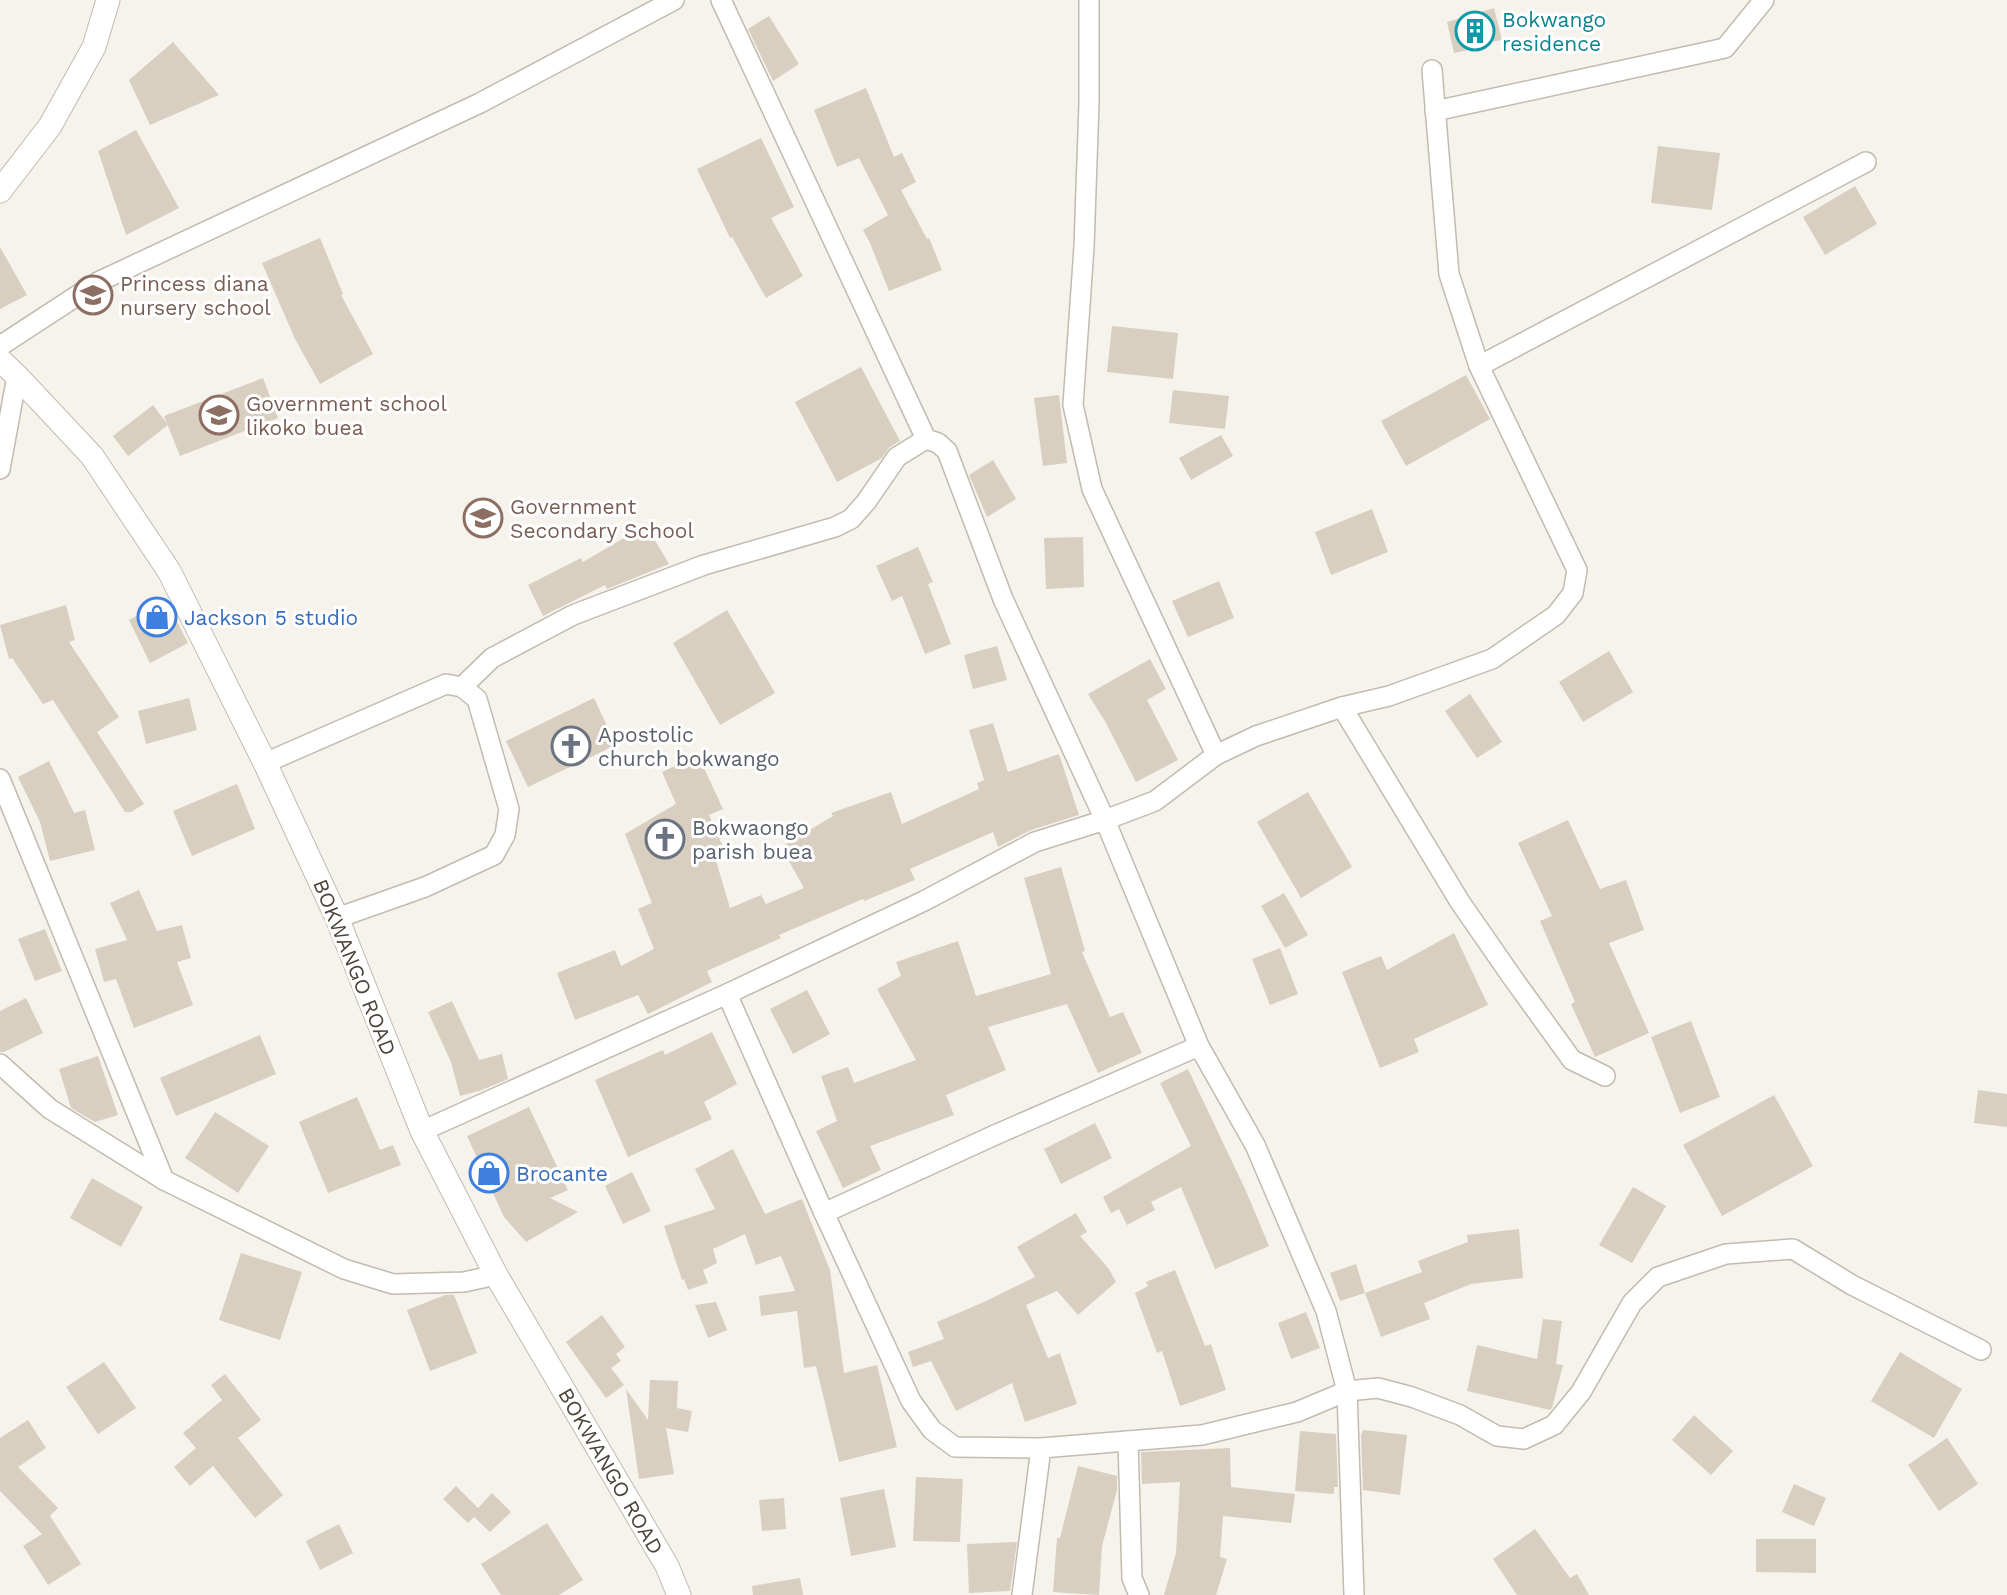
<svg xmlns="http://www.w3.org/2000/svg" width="2007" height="1595" font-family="'Work Sans',sans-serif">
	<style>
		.building { fill: #d8cfc1 }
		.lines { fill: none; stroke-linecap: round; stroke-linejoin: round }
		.minor-casing { stroke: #c2bbae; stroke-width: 22 }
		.tertiary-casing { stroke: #c2bbae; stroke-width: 25 }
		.minor { stroke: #fff; stroke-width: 19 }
		.tertiary { stroke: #fff; stroke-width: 23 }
		.labels { text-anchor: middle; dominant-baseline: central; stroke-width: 6; stroke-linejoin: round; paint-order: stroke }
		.culture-label { font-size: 21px; fill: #0d838f; stroke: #fff; text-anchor: start }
		.education-label { font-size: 21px; fill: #785e54; stroke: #fff; text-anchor: start }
		.shop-label { font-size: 21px; fill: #366cbe; stroke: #fff; text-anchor: start }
		.worship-label { font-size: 21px; fill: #5b616d; stroke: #fff; text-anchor: start }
		.street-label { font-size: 21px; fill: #4b4439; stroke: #fff }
	</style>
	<rect width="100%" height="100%" fill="#f6f3ec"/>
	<g class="building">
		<path d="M1494 8 1502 40 1490 42 1491 45 1454 53 1447 22Z"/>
		<path d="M769 16 799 64 773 81 748 29Z"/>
		<path d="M173 42 219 95 150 125 129 80Z"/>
		<path d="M866 88 894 157 902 153 916 182 901 190 927 239 929 238 942 270 889 291 870 243 863 230 888 215 859 158 837 167 814 110Z"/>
		<path d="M136 130 179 208 126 235 98 151Z"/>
		<path d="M761 138 794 207 771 218 803 276 766 298 732 237 730 238 697 169Z"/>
		<path d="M1658 146 1720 153 1712 210 1651 203Z"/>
		<path d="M1855 186 1877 224 1825 255 1803 217Z"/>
		<path d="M320 238 343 294 341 295 373 354 320 384 295 339 262 263Z"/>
		<path d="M0 247 27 295 0 309Z"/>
		<path d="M1112 326 1178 333 1173 379 1107 372Z"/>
		<path d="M861 367 900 441 890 447 882 458 837 482 795 402Z"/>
		<path d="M1466 375 1490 419 1406 466 1381 421Z"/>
		<path d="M263 378 278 418 180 456 164 416Z"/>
		<path d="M1173 390 1229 396 1225 429 1169 423Z"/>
		<path d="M1059 395 1067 463 1043 466 1034 398Z"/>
		<path d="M153 405 168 425 128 456 113 436Z"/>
		<path d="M1221 435 1233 456 1191 480 1179 458Z"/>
		<path d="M993 460 1016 499 987 517 969 475Z"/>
		<path d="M1372 509 1388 552 1331 575 1315 532Z"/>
		<path d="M646 525 669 564 607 589 605 585 543 616 528 585 581 558 583 562Z"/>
		<path d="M1083 537 1084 587 1046 589 1044 538Z"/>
		<path d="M918 547 933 582 928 584 951 644 925 654 902 596 892 601 876 566Z"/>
		<path d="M1219 581 1234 618 1188 637 1172 601Z"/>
		<path d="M166 600 188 643 150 663 129 620Z"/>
		<path d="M66 605 75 640 69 642 119 717 97 732 144 804 131 812H125L53 700 43 704 12 658 9 659 0 625Z"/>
		<path d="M727 610 775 693 720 725 673 643Z"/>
		<path d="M997 646 1007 680 973 689 964 655Z"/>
		<path d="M1609 651 1633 692 1583 722 1559 682Z"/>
		<path d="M1150 659 1166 689 1147 700 1178 760 1136 782 1106 723 1088 694Z"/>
		<path d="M1470 694 1502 742 1477 758 1445 711Z"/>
		<path d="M189 698 197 730 146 744 138 711Z"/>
		<path d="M594 698 616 745 528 787 506 741Z"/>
		<path d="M993 723 1008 772 1059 754 1079 815 1031 830 998 847 993 832 910 869 915 880 864 901 863 899 779 935 781 938 707 971 712 982 648 1014 638 995 575 1020 557 973 615 950 621 966 654 949 638 909 652 903 625 834 676 804 662 772 698 755 723 809 709 815 724 849 714 854 730 908 761 895 766 904 804 888 781 847 833 816 831 813 891 792 902 824 979 789 977 783 984 780 969 730Z"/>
		<path d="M49 761 74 813 85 810 95 850 50 861 40 822 18 777Z"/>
		<path d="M237 784 255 829 192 856 173 811Z"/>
		<path d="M1308 792 1352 867 1301 898 1257 822Z"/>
		<path d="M1568 820 1600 889 1626 880 1644 930 1609 943 1649 1033 1595 1057 1571 1004 1575 1002 1540 921 1552 916 1518 843Z"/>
		<path d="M1061 867 1085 951 1082 952 1110 1017 1123 1012 1142 1053 1098 1073 1067 1004 988 1027 1006 1070 946 1095 954 1115 870 1146 881 1170 843 1188 816 1131 837 1121 821 1076 848 1067 854 1083 916 1060 877 989 901 976 896 962 958 941 976 996 1051 974 1024 878Z"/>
		<path d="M139 890 157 931 182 925 191 958 177 962 193 1005 134 1028 116 979 104 982 95 949 127 940 110 903Z"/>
		<path d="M1284 893 1308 935 1285 948 1261 906Z"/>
		<path d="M45 929 62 971 35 981 18 939Z"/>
		<path d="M1454 933 1488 1005 1414 1039 1419 1052 1380 1068 1342 972 1381 956 1387 970Z"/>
		<path d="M1280 948 1298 994 1270 1005 1252 959Z"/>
		<path d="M807 990 830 1034 793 1054 770 1009Z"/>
		<path d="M26 998 43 1033 4 1052H0V1011Z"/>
		<path d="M452 1001 479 1060 502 1054 508 1079 482 1090 460 1096 451 1062 428 1012Z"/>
		<path d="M1691 1021 1720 1097 1680 1113 1651 1037Z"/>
		<path d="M712 1032 737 1084 704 1102 712 1119 628 1157 595 1080 663 1050 665 1055Z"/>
		<path d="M260 1035 276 1074 176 1116 160 1078Z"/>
		<path d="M98 1056 118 1115 95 1122 71 1108 59 1069Z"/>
		<path d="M1188 1069 1246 1191 1269 1246 1215 1269 1181 1187 1151 1202 1155 1210 1127 1225 1119 1209 1111 1213 1103 1197 1191 1146 1160 1083Z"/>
		<path d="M1978 1090 2007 1094V1127L1974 1123Z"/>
		<path d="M1774 1095 1813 1166 1722 1216 1683 1145Z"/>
		<path d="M357 1097 380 1150 393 1145 401 1165 328 1193 299 1122Z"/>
		<path d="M529 1107 568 1190 550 1198 578 1212 526 1242 504 1217 467 1136Z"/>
		<path d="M215 1112 269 1146 238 1193 185 1158Z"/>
		<path d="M1095 1123 1112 1158 1061 1184 1044 1149Z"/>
		<path d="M733 1149 765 1214 802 1199 830 1270 844 1373 877 1365 897 1447 839 1462 816 1366 804 1368 797 1311 761 1316 759 1296 795 1291 781 1256 756 1265 745 1234 713 1249 717 1263 703 1270 708 1283 688 1290 684 1279 682 1280 664 1226 715 1209 695 1169Z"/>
		<path d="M632 1172 651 1211 623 1224 605 1186Z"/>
		<path d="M92 1178 143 1207 121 1247 70 1218Z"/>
		<path d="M1633 1187 1666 1206 1632 1263 1599 1245Z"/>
		<path d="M1076 1213 1087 1232 1080 1236 1109 1269 1116 1282 1078 1315 1057 1291 1026 1305 1048 1358 1060 1353 1077 1404 1025 1422 1012 1383 956 1411 931 1361 913 1367 908 1352 944 1339 937 1322 984 1302 1035 1277 1017 1247Z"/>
		<path d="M1519 1229 1523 1278 1471 1284 1424 1303 1430 1319 1381 1337 1365 1293 1422 1272 1418 1261 1468 1242 1467 1235Z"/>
		<path d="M241 1253 302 1272 280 1340 219 1320Z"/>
		<path d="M1356 1264 1365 1293 1340 1301 1330 1273Z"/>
		<path d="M1175 1270 1205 1346 1211 1344 1226 1390 1180 1406 1162 1351 1157 1353 1135 1293 1148 1286 1146 1282Z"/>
		<path d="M445 1295H454L477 1353 430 1371 407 1310Z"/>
		<path d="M716 1302 727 1330 708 1338 695 1305Z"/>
		<path d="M1306 1312 1320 1348 1291 1359 1278 1323Z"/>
		<path d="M602 1315 625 1347 616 1354 621 1361 611 1368 624 1385 606 1398 566 1342Z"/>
		<path d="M1543 1319 1562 1321 1556 1364 1563 1365 1552 1408 1550 1410 1467 1391 1477 1345 1537 1359Z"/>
		<path d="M1900 1352 1962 1389 1934 1438 1871 1401Z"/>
		<path d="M104 1362 136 1408 98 1434 66 1387Z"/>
		<path d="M225 1374 261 1420 238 1438 283 1495 255 1518 213 1466 190 1486 174 1467 196 1448 183 1433 222 1400 211 1385Z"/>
		<path d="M650 1380 678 1381 677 1408 692 1411 688 1432 666 1428 674 1474 639 1479 626 1389 648 1420Z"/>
		<path d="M1694 1415 1733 1451 1711 1475 1672 1440Z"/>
		<path d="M28 1420 46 1448 18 1467 58 1508 50 1516 81 1564 48 1585 23 1546 42 1534 0 1491V1438Z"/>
		<path d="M1363 1430 1407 1435 1400 1495 1363 1490 1361 1436Z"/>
		<path d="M1300 1431 1336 1434 1338 1487H1334V1494L1295 1491Z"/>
		<path d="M1947 1438 1978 1484 1939 1511 1908 1465Z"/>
		<path d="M1230 1448 1231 1487 1295 1494 1291 1523 1223 1516 1220 1557 1227 1559 1216 1595H1164L1176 1553 1180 1482 1142 1484 1141 1452Z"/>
		<path d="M1078 1466 1117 1476V1490L1102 1546 1099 1595 1053 1592 1057 1538H1060Z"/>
		<path d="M916 1477 963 1479 960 1542 913 1541Z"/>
		<path d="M1794 1484 1826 1498 1814 1526 1782 1512Z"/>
		<path d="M456 1486 478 1508 492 1493 511 1512 490 1532 474 1517 468 1523 443 1499Z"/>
		<path d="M884 1489 896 1547 851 1556 840 1498Z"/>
		<path d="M784 1498 786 1529 762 1531 759 1500Z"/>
		<path d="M547 1523 583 1580 559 1595H501L481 1564Z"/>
		<path d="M339 1524 353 1553 320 1570 306 1541Z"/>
		<path d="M1535 1529 1570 1578 1577 1574 1589 1595H1517L1493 1559Z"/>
		<path d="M1756 1539H1816V1573L1756 1572Z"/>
		<path d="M1017 1542 1010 1591 969 1593 967 1544Z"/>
		<path d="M800 1578 803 1595H753L752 1586Z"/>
	</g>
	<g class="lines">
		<defs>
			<g id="minor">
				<path d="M721 0 926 439 938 443 947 451 1003 599 1105 820 1199 1046 1255 1145 1326 1311 1347 1391 1354 1595"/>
				<path d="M1089 0V103L1084 247 1073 405 1092 489 1216 755"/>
				<path d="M1435 111 1725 48 1764 0"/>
				<path d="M0 346 98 282 480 103 674 0"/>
				<path d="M1479 366 1866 162"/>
				<path d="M0 469 17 376"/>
				<path d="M462 687 492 658 573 615 704 565 835 527 851 519 866 502 897 457 926 439"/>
				<path d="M1342 707 1460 902 1512 977 1572 1060 1605 1076"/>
				<path d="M265 763 446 684 462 687 477 699 509 809 505 835 494 855 425 887 337 918"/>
				<path d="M0 779 164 1180"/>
				<path d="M727 994 824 1213 911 1401 932 1430 955 1447 1041 1448 1202 1435 1297 1412 1347 1391 1378 1388 1412 1397 1460 1415 1497 1436 1524 1439 1554 1425 1581 1392 1632 1303 1658 1277 1726 1254 1793 1249 1852 1285 1981 1350"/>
				<path d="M0 1064 50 1109 164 1180 344 1269 393 1284 464 1282 496 1275"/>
				<path d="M422 1131 727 994 924 901 1035 842 1105 820 1155 801 1216 755 1256 736 1342 707 1389 696 1492 659 1556 615 1573 593 1577 570 1479 366 1449 274 1432 70"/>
				<path d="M824 1213 995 1135 1199 1046"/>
				<path d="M1128 1441 1132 1578 1139 1595"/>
				<path d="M1022 1595 1041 1448"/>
			</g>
			<g id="tertiary">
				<path d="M0 191 50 126 94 47 108 0"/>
				<path d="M0 360 17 376 92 456 169 571 265 763 337 918 422 1131 496 1275 667 1566 679 1595"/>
			</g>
		</defs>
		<use href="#minor" class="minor-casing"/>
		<use href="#tertiary" class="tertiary-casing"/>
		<use href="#minor" class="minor"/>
		<use href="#tertiary" class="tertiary"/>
	</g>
	<defs>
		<symbol id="building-ring" viewBox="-11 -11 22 22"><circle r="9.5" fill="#fff" stroke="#0f9aa8" stroke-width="1.5"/><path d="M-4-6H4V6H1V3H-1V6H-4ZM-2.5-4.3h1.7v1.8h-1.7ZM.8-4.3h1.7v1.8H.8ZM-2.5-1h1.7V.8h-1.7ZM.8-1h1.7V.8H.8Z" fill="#0f9aa8"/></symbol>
		<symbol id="school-ring" viewBox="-11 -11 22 22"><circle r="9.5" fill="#fff" stroke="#8d6e63" stroke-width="1.5"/><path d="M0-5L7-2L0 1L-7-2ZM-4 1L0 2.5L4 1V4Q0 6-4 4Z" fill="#8d6e63"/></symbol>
		<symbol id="shop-ring" viewBox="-11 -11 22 22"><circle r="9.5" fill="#fff" stroke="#3f7fe0" stroke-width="1.5"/><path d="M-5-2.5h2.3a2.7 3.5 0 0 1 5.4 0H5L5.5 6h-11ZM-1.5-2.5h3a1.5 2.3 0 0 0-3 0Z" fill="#3f7fe0"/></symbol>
		<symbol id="church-ring" viewBox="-11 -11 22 22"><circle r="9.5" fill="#fff" stroke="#6b7280" stroke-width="1.5"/><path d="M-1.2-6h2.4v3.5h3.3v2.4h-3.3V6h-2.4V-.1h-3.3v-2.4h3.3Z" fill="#6b7280"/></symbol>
	</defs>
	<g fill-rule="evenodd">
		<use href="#building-ring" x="1453" y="9" width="44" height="44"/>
		<use href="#school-ring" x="71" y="273" width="44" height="44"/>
		<use href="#school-ring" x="197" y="393" width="44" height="44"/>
		<use href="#school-ring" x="461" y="496" width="44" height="44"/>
		<use href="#shop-ring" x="135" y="595" width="44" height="44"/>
		<use href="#church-ring" x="549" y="724" width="44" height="44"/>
		<use href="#church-ring" x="643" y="817" width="44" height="44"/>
		<use href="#shop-ring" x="467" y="1151" width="44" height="44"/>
	</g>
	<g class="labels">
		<g class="culture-label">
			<text x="1502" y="19">Bokwango<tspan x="1502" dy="24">residence</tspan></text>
		</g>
		<g class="education-label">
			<text x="120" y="283">Princess diana<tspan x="120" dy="24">nursery school</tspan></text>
			<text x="246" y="403">Government school<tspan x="246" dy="24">likoko buea</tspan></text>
			<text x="510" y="506">Government<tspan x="510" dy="24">Secondary School</tspan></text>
		</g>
		<g class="shop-label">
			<text x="184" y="617">Jackson 5 studio</text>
			<text x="516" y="1173">Brocante</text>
		</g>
		<g class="worship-label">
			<text x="598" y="734">Apostolic<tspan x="598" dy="24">church bokwango</tspan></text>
			<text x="692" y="827">Bokwaongo<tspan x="692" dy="24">parish buea</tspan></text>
		</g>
		<g class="street-label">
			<text transform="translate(355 967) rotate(68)">BOKWANGO ROAD</text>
			<text transform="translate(611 1471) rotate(60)">BOKWANGO ROAD</text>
		</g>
	</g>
</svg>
